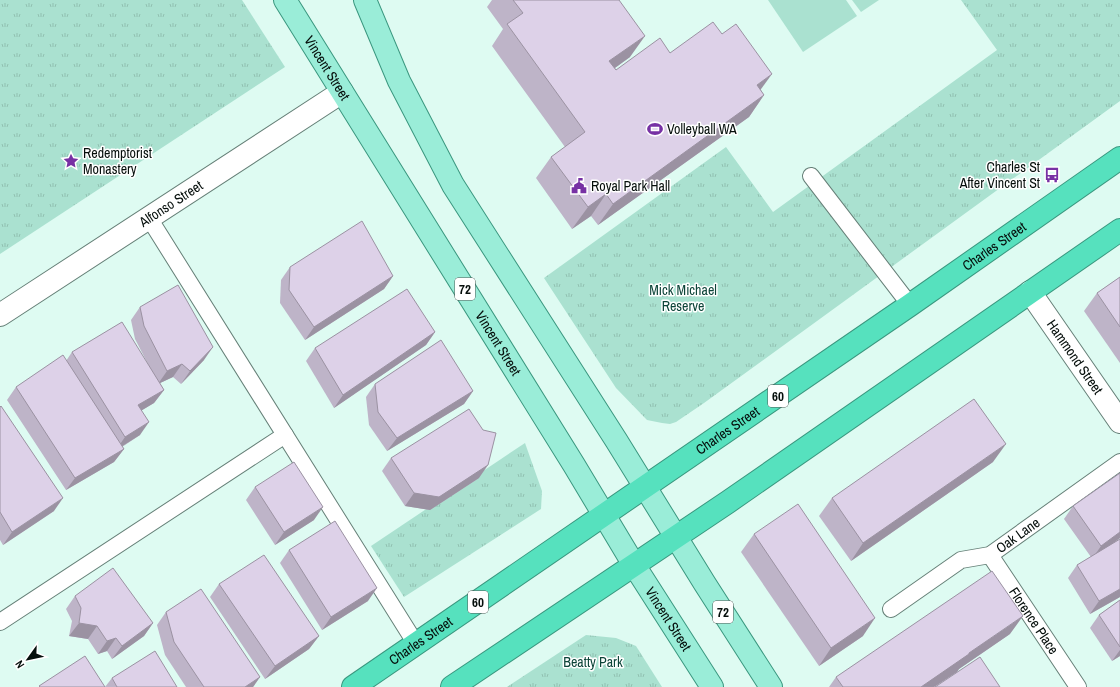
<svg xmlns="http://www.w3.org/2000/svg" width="1120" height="687" font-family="'Archivo Narrow',sans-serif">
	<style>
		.grass { fill: url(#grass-tufts) }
		.pitch { fill: #aae1d0 }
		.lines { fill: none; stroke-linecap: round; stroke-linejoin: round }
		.lane-casing { stroke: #668078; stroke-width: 18 }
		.street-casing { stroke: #668078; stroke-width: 24 }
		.primary-casing { stroke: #3a977f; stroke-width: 24 }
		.highway-casing { stroke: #3a977f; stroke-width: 24 }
		.lane { stroke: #fff; stroke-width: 16 }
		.street { stroke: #fff; stroke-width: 22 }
		.primary { stroke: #9aedd8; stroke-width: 22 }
		.highway { stroke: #56e1be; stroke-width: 22 }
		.wall { fill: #beb4c8 }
		.shaded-wall { fill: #9b92a2 }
		.building { fill: #ddd1e8; stroke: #9b92a2 }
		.labels { text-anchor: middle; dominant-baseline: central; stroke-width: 3; stroke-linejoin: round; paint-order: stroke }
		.shield { fill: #fff; stroke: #505654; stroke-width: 1 }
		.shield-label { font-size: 13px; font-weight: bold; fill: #050e0b }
		.street-label { font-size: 14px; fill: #050e0b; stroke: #fff }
		.poi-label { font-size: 14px; fill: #050e0b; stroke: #fff; text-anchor: start }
		.park-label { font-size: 14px; fill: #0c4438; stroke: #fff }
	</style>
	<defs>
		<pattern id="grass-tufts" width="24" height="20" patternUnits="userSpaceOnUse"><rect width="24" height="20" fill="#aae1d0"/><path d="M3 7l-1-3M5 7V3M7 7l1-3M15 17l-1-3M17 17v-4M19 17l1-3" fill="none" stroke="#91c0b1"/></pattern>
	</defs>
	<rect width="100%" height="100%" fill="#defbf2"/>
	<g class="grass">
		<path d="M0 0H242L285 67 0 254Z"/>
		<path d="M961 0H1120V101L704 403 676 422 670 424 662 423 647 420 616 388 544 278 726 147 773 212 997 50Z"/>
		<path d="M525 443 542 491 541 509 404 597 371 546Z"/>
		<path d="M586 635 616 638 636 646 662 687H507Z"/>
	</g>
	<g class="pitch">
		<path d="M768 0H846L857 16 803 52Z"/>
		<path d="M852 0H879L861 12Z"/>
	</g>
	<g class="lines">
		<defs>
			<g id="lane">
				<path d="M811 176 910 305"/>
				<path d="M149 218 416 644"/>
				<path id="s1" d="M990 555 1078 687"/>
				<path id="s2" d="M891 609 961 560 990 555 1120 462"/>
				<path d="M0 622 285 435"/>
			</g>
			<g id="street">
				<path id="s3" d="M1030 292 1120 422"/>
				<path id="s4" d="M0 315 342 92"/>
			</g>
			<g id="primary">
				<path id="s5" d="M285 0 574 465 634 565 712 687"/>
				<path d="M365 0 399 81 453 185 616 440 705 584 771 687"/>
			</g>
			<g id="highway">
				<path id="s6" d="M353 687 910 305 1120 158"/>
				<path d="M452 687 728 502 1120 230"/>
			</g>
		</defs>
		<use href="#lane" class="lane-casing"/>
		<use href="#street" class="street-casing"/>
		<use href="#primary" class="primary-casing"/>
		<use href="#highway" class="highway-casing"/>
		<use href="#lane" class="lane"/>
		<use href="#street" class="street"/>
		<use href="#primary" class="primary"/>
		<use href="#highway" class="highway"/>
	</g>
	<g class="wall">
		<path d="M492 0H619L630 57 615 68 616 70 670 53 761 90 764 95 749 117 598 225 591 216 572 229 536 178 551 157 565 147 492 46 503 29 487 7Z"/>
		<path d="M290 267 393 276 384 289 305 340 280 303 281 280Z"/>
		<path d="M1120 277V363L1084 311 1097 293Z"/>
		<path d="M140 307 204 360 181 384 173 377 160 383 164 390 154 403 142 410 140 435 122 447 124 449 114 462 66 490 7 400 16 387 66 361 72 352 149 366 135 339 131 320Z"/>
		<path d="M435 332 426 345 334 408 306 361 315 348Z"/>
		<path d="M375 384 473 391 464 404 387 451 369 425 366 397Z"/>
		<path d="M0 407 54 511 3 545 0 540Z"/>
		<path d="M391 458 479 478 430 510 405 506 382 471Z"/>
		<path d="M993 462 851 561 819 516 832 498Z"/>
		<path d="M1120 473V538L1114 542 1120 539V597L1090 614 1068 578 1077 565 1091 557 1064 519 1073 506Z"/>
		<path d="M255 487 314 520 275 545 246 500Z"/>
		<path d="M754 534 863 636 819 666 741 552Z"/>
		<path d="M289 550 368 601 322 630 280 563Z"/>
		<path d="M219 584 319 636 309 649 265 679 210 597Z"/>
		<path d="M75 596 153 623 144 636 112 659 107 651 98 654 88 639 69 636 72 621 66 609Z"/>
		<path d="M1120 600V656L1112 661 1090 628 1099 615Z"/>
		<path d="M166 612 260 677 253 687H186L165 655 157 625Z"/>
		<path d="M1010 634 959 669 957 672 934 687H829L836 677Z"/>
		<path d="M112 678 177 687H105Z"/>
	</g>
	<g class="shaded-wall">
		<path d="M645 36 630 57 594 83 609 61Z"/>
		<path d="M772 74 756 96 757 85Z"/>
		<path d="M764 95 749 117 598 225 613 204Z"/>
		<path d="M606 194 591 216 572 229 588 207Z"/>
		<path d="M393 276 384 289 305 340 314 327Z"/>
		<path d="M435 332 426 345 334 408 343 395Z"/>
		<path d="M213 347 204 360 181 384 190 371Z"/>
		<path d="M182 364 173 377 158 384 167 371Z"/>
		<path d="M164 390 154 403 129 418 138 405Z"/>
		<path d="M473 391 464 404 387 451 397 438Z"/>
		<path d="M149 422 140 435 116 450 125 437Z"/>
		<path d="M1006 444 993 462 851 561 863 543Z"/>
		<path d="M124 449 114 462 66 490 75 478Z"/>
		<path d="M488 465 479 478 430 510 405 506 414 493Z"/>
		<path d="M63 498 54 511 3 545 12 532Z"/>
		<path d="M323 507 314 520 275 545 284 532Z"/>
		<path d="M1120 532V538L1092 559 1101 546Z"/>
		<path d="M377 588 368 601 322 630 331 617Z"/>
		<path d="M1120 589V597L1090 614 1099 601Z"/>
		<path d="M1023 616 1010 634 959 669 957 672 934 687H921L969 653Z"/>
		<path d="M875 618 863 636 819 666 831 648Z"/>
		<path d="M79 623 97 626 88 639 69 636Z"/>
		<path d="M153 623 144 636 112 659 122 646Z"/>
		<path d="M319 636 309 649 265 679 275 666Z"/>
		<path d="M116 638 107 651 98 654 107 641Z"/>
		<path d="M1120 650V656L1112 661Z"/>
		<path d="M260 677 253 687H245Z"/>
	</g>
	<g class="building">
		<path d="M513 0H619L645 36 609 61 616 70 660 38 670 53 713 22 722 34 736 24 772 74 757 85 764 95 613 204 606 194 588 207 551 157 585 132 507 24 523 13Z"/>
		<path d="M362 221 393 276 314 327 289 290 290 267Z"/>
		<path d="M1120 277V327L1097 293Z"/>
		<path d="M178 285 213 347 190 371 182 364 167 371 144 326 140 307Z"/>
		<path d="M407 289 435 332 343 395 315 348Z"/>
		<path d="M122 322 164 390 138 405 149 422 125 437 72 352Z"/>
		<path d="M441 340 473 391 397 438 378 412 375 384Z"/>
		<path d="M63 355 124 449 75 478 16 387Z"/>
		<path d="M974 399 1006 444 863 543 832 498Z"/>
		<path d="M1 406 63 498 12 532 0 512V407Z"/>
		<path d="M469 409 483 430 496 433 488 465 439 497 414 493 391 458Z"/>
		<path d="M294 462 323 507 284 532 255 487Z"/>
		<path d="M1120 473V532L1101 546 1073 506Z"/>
		<path d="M798 504 875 618 831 648 754 534Z"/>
		<path d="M335 521 377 588 331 617 289 550Z"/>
		<path d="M1120 539V589L1099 601 1077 565Z"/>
		<path d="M264 555 319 636 275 666 219 584Z"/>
		<path d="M113 568 153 623 122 646 116 638 107 641 97 626 79 623 81 608 75 596Z"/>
		<path d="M992 571 1023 616 969 653V654L921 687H843L836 677Z"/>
		<path d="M201 589 260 677 245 687H204L174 642 166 612Z"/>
		<path d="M1120 600V647L1099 615Z"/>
		<path d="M155 651 177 687H117L112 678Z"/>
		<path d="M85 656 105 687H40L39 686Z"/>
		<path d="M980 657 1000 687H935Z"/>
	</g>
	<defs>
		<symbol id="stadium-bare" viewBox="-9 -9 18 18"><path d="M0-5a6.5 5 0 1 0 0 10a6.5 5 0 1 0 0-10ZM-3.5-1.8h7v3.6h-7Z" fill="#7731a4" stroke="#fff" stroke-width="2.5" paint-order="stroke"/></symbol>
		<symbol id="sight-bare" viewBox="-9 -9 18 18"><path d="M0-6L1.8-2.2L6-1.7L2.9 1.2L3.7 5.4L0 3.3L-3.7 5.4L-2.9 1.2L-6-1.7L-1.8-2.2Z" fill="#7731a4" stroke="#fff" stroke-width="2.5" paint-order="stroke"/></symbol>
		<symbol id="bus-bare" viewBox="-9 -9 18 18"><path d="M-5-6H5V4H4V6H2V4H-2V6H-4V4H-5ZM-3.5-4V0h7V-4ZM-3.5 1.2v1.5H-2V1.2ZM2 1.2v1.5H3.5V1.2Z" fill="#7731a4" stroke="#fff" stroke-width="2.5" paint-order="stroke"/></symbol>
		<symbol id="civic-bare" viewBox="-9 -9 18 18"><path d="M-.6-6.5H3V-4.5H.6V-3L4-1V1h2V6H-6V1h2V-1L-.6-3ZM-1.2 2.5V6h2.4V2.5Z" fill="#7731a4" stroke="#fff" stroke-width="2.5" paint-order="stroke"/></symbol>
	</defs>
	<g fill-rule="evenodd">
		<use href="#stadium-bare" x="644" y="118" width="22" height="22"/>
		<use href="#sight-bare" x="60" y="150" width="22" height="22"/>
		<use href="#bus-bare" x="1041" y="164" width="22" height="22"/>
		<use href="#civic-bare" x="568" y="175" width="22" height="22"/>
	</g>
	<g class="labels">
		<g class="shield">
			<rect x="455" y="278" width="20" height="22" rx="3"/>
			<rect x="768" y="385" width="20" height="22" rx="3"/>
			<rect x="468" y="591" width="20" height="22" rx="3"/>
			<rect x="713" y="601" width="20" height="22" rx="3"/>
		</g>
		<g class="shield-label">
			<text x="465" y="289">72</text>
			<text x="778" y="396">60</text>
			<text x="478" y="602">60</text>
			<text x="723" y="612">72</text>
		</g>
		<g class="street-label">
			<text stroke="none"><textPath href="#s5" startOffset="80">Vincent Street</textPath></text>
			<text stroke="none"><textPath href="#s4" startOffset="204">Alfonso Street</textPath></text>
			<text stroke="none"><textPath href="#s6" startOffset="778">Charles Street</textPath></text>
			<text stroke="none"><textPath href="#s5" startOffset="404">Vincent Street</textPath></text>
			<text stroke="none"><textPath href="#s3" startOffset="79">Hammond Street</textPath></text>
			<text stroke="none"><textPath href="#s6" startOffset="454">Charles Street</textPath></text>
			<text stroke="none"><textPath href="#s2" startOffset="149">Oak Lane</textPath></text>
			<text stroke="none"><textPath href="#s5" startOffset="728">Vincent Street</textPath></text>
			<text stroke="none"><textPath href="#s1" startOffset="79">Florence Place</textPath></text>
			<text stroke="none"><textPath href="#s6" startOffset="82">Charles Street</textPath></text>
		</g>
		<g class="poi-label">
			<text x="667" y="129">Volleyball WA</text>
			<text x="83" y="153">Redemptorist<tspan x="83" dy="16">Monastery</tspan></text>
			<text x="1040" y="167" text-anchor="end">Charles St<tspan x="1040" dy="16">After Vincent St</tspan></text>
			<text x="591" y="186">Royal Park Hall</text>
		</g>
		<g class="park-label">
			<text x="683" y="290">Mick Michael<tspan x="683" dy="16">Reserve</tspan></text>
			<text x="593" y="662">Beatty Park</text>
		</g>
	</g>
	<g transform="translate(28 659) rotate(237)" stroke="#ffffff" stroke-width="3" paint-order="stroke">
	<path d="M0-3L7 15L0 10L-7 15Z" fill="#050e0b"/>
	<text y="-6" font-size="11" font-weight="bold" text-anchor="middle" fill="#050e0b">N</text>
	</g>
</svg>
